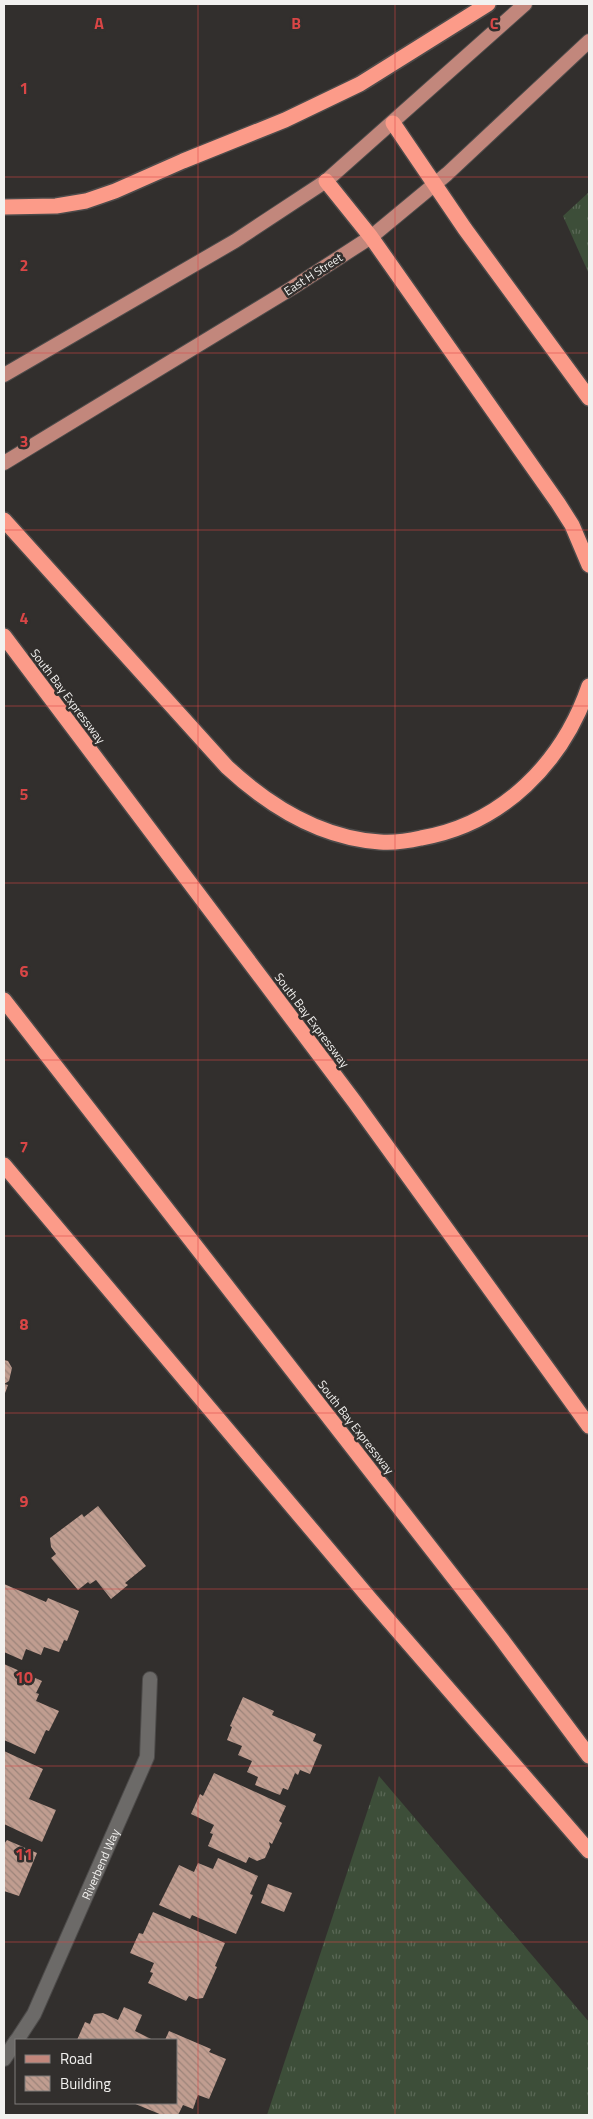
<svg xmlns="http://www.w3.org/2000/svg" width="593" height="2119" font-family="'Titillium Web',sans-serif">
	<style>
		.grass { fill: url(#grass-tufts) }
		.building { fill: url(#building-back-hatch) }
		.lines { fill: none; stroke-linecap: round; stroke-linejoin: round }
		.minor-casing { stroke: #4d4b4a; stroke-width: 16 }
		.primary-casing { stroke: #4d4b4a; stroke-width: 16 }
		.motorway-casing { stroke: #4d4b4a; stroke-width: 18 }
		.minor { stroke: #6c6a68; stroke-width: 14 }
		.primary { stroke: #c2877c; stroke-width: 14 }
		.motorway { stroke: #fc9b89; stroke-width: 15 }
		.grid { fill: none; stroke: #da4646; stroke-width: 1; stroke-opacity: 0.55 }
		.labels { text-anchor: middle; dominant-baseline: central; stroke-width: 5; stroke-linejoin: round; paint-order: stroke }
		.street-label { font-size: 12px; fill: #f2f1ef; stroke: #322f2d }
		.grid-label { font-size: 16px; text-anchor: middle; font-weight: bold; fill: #da4646; stroke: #322f2d; stroke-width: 5; stroke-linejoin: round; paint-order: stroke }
	</style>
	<defs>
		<pattern id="grass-tufts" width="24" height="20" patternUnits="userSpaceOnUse" patternTransform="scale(1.25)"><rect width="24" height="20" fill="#3d4e39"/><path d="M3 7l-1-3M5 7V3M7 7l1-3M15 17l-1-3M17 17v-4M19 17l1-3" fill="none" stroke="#5a6856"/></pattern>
		<pattern id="building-back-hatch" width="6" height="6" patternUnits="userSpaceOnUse" patternTransform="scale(1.25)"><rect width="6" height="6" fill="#c09d90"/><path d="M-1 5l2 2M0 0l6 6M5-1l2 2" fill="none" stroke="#9c847a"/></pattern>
	</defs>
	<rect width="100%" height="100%" fill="#322f2d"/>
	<g class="grass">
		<path d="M589 192V274L563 216Z"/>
		<path d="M379 1776 589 2022V2115H267Z"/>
	</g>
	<g class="building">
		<path d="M4 1360 8 1361 12 1368 9 1381 4 1384 8 1385 4 1396Z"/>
		<path d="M98 1506 146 1566 125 1583 128 1585 111 1599 96 1580 90 1584 88 1582 78 1590 51 1558 56 1554 51 1547 50 1538 82 1514 84 1517Z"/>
		<path d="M4 1584 46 1602 48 1598 79 1611 67 1641 64 1640 59 1652 44 1647 41 1655 26 1649 22 1660 4 1652Z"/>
		<path d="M4 1664 42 1681 36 1693 39 1694 36 1701 59 1711 49 1731 46 1730 35 1754 4 1740Z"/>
		<path d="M243 1697 274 1711 272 1715 316 1734 313 1741 322 1745 310 1774 300 1770 298 1775 295 1773 288 1790 283 1788 280 1795 255 1785 258 1777 247 1772 252 1761 238 1755 242 1746 227 1740 232 1727 230 1726Z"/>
		<path d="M4 1751 43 1769 29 1799 56 1810 42 1842 4 1824Z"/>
		<path d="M214 1773 286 1806 279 1821 282 1823 272 1844 269 1842 270 1847 265 1858 257 1861 249 1857 246 1863 208 1846 213 1834 210 1833 214 1825 191 1814 200 1794 203 1796Z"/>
		<path d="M7 1840 37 1853 19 1896 4 1891V1844Z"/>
		<path d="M218 1858 258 1876 250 1894 253 1895 236 1934 192 1915 190 1919 159 1905 179 1865 194 1872 198 1863 213 1869Z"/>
		<path d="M268 1884 292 1893 284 1912 261 1903Z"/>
		<path d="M153 1912 225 1943 215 1966 217 1967 203 1998 196 1999 189 1996 186 2001 148 1983 153 1973 150 1972 154 1963 130 1953 139 1933 143 1934Z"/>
		<path d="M124 2007 142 2015 135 2031 153 2040H77L85 2022 90 2024 94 2014 103 2013 118 2020Z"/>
		<path d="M169 2031 211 2049 209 2052 226 2059 209 2099 198 2095 193 2109 183 2105 178 2115H162L133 2103H176V2040H165Z"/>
	</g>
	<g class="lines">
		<defs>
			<g id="minor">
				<path id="s1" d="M17 2040 34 2014 147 1757 150 1679"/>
				<path d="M4 2059 16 2041"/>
			</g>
			<g id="primary">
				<path d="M4 375 235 241 326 181 525 4"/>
				<path d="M4 463 292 288 371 237 447 174 589 41"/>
			</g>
			<g id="motorway">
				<path d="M393 123 465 229 589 398"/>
				<path d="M326 181 371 237 558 503 572 525 589 565"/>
				<path d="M4 207 56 206 86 201 115 191 183 161 285 120 360 84 488 4"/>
				<path d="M4 520 227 767C269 806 321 838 380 842 394 843 408 841 421 838 503 824 563 762 589 686"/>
				<path d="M4 636 354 1101 589 1426"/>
				<path d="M4 1000 500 1637 589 1756"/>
				<path d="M4 1165 371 1600 589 1851"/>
			</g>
		</defs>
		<use href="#minor" class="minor-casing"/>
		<use href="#primary" class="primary-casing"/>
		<use href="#motorway" class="motorway-casing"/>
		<use href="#minor" class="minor"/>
		<use href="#primary" class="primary"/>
		<use href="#motorway" class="motorway"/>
	</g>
	<path class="grid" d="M198 4V2115M395 4V2115M4 177H589M4 353H589M4 530H589M4 706H589M4 883H589M4 1060H589M4 1236H589M4 1413H589M4 1589H589M4 1766H589M4 1942H589"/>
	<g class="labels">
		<g class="street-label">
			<text transform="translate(313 274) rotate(-33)">East H Street</text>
			<text transform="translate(68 696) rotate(53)">South Bay Expressway</text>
			<text transform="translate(312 1020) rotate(53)">South Bay Expressway</text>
			<text transform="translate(356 1427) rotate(52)">South Bay Expressway</text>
			<text stroke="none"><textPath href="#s1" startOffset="195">Riverbend Way</textPath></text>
		</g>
	</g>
	<g class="grid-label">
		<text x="99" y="29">A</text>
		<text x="296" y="29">B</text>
		<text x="494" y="29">C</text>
		<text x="24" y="94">1</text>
		<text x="24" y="271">2</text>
		<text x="24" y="447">3</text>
		<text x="24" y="624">4</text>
		<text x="24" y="800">5</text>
		<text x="24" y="977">6</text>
		<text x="24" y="1153">7</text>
		<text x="24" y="1330">8</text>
		<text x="24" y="1507">9</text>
		<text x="24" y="1683">10</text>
		<text x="24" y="1860">11</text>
	</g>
	<rect width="593" height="2119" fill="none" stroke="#f2f1ef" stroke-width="10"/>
	<rect x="15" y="2039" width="162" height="65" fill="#322f2d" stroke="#7f7d7b"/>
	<rect x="25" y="2055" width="25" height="8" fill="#c2877c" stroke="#7f7d7b"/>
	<text x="60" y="2064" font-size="15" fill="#f2f1ef">Road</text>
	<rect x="25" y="2076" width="25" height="15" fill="url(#building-back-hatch)" stroke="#7f7d7b"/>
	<text x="60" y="2089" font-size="15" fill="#f2f1ef">Building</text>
</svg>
